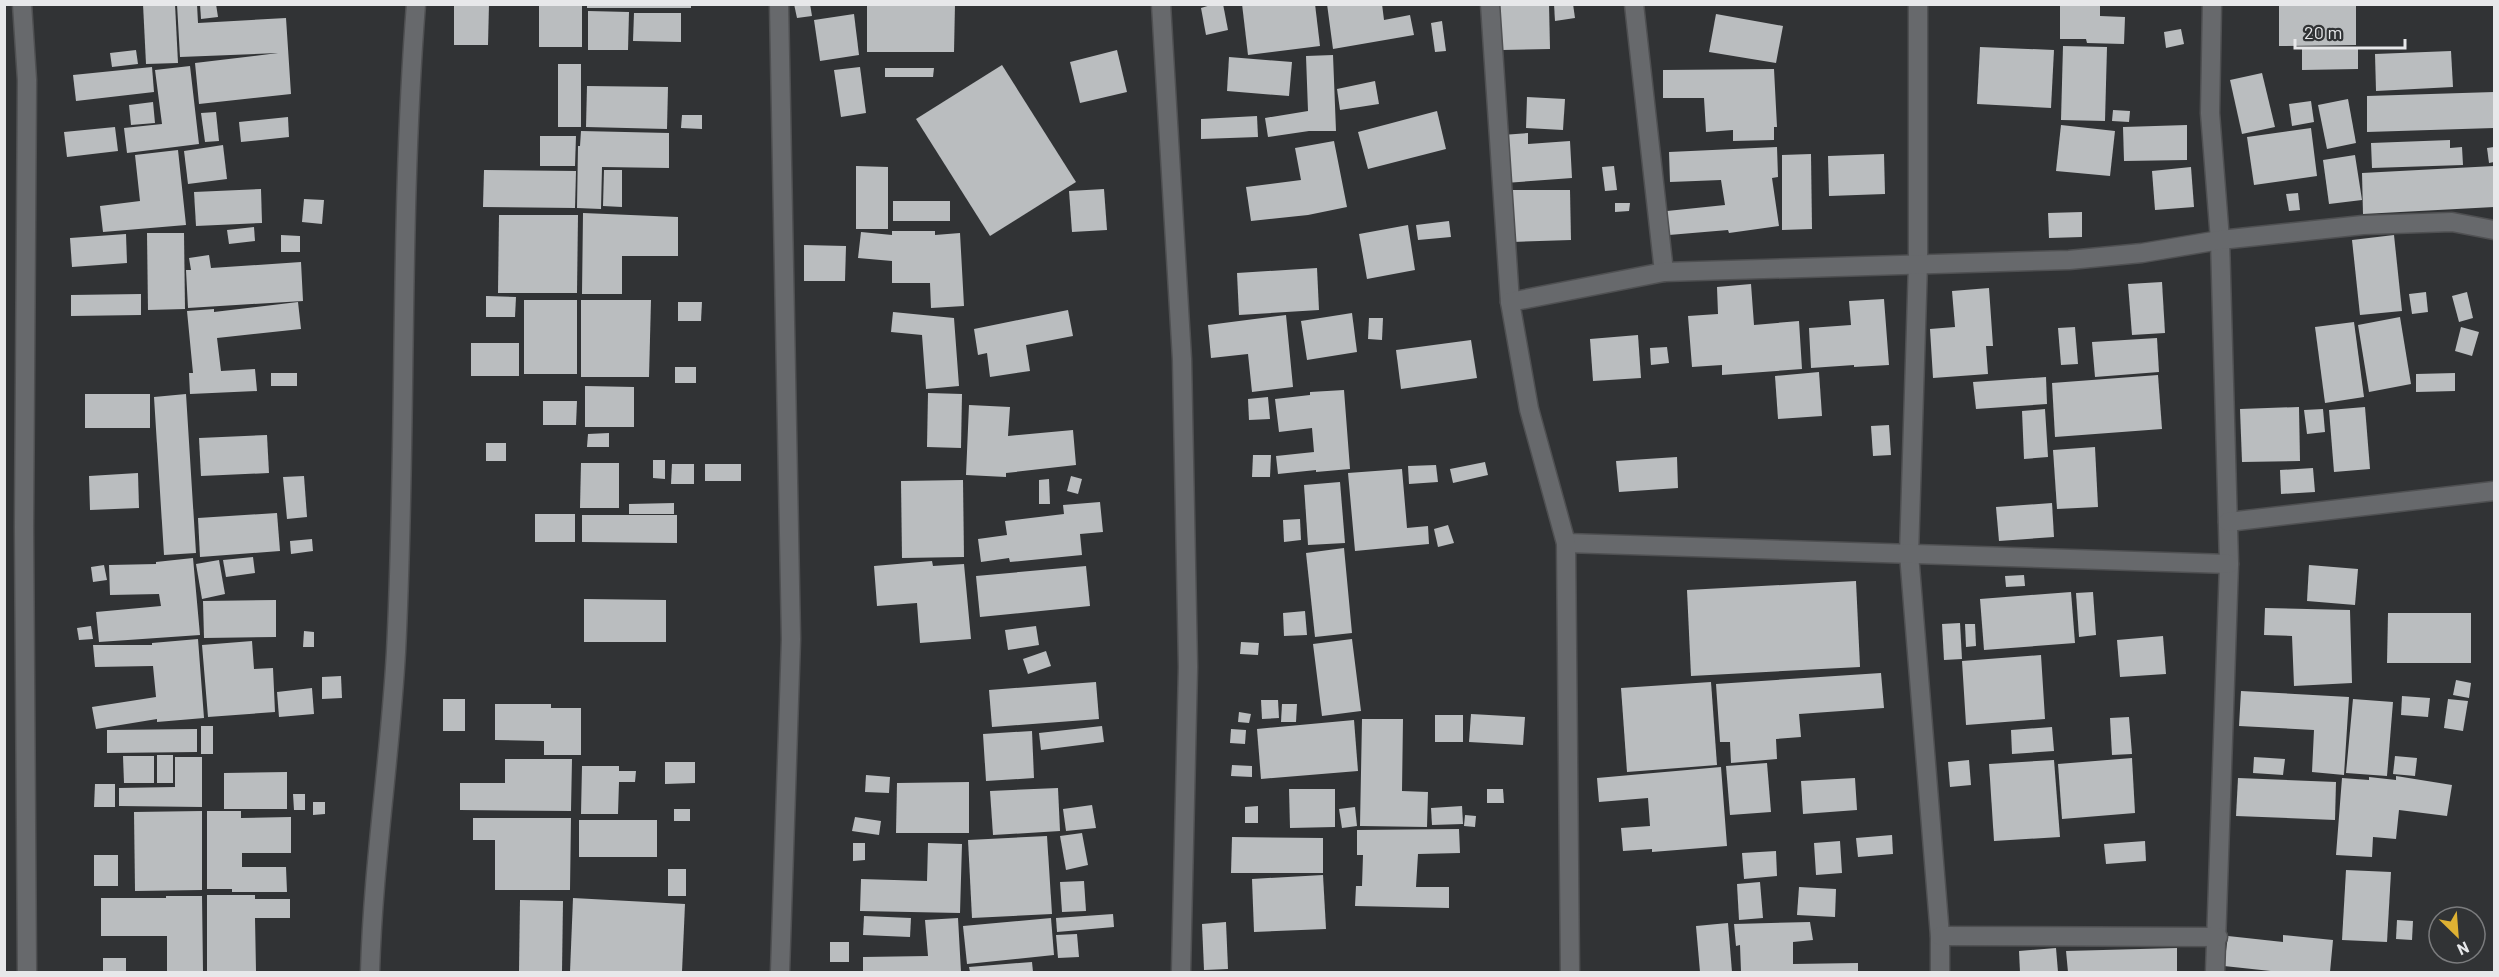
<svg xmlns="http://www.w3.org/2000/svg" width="2499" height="977" font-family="Barlow,sans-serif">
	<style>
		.building { fill: #babdbf }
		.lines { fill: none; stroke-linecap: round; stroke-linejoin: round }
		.street-casing { stroke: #4f5052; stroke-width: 21 }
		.street { stroke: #67696c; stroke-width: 18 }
	</style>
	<rect width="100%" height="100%" fill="#313335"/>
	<g class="building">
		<path d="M143 4H175L178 63 146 64Z"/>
		<path d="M177 4H197L198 23 286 18 291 94 199 104 195 63 278 53 180 57Z"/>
		<path d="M200 4H216L218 17 201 19Z"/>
		<path d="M454 4H489L488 45H454Z"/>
		<rect x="539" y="4" width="43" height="43"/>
		<rect x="587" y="4" width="104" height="4"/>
		<path d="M794 4H810L812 16 797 18Z"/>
		<path d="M867 4H955L954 52H867Z"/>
		<path d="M1214 4H1223L1228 30 1206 35 1201 8Z"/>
		<path d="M1242 4H1315L1320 46 1248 55Z"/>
		<path d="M1327 4H1382L1384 20 1410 15 1414 35 1333 49Z"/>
		<path d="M1500 4H1549L1550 49 1502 50Z"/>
		<path d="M1554 4H1573L1575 18 1555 21Z"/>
		<path d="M2060 4H2100V16L2125 17 2124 44 2087 43 2086 39H2060Z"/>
		<path d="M2279 4H2356V45L2279 46Z"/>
		<path d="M588 11 629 12 628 50H588Z"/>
		<path d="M634 13H681V42L633 41Z"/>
		<path d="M854 14 859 55 820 61 814 20Z"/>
		<path d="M1716 14 1783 26 1776 63 1709 52Z"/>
		<path d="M1442 21 1446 51 1435 52 1431 23Z"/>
		<path d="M2181 29 2184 44 2166 48 2164 32Z"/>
		<path d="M2063 46 2107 47 2105 121 2061 120Z"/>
		<path d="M1980 47 2054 50 2051 108 1977 104Z"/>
		<path d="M2302 48H2358V69L2302 70Z"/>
		<path d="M136 50 138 64 112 67 110 53Z"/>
		<path d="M1117 50 1127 92 1080 103 1070 62Z"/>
		<path d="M2451 51 2453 87 2376 91 2375 54Z"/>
		<path d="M1333 55 1336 131H1309L1268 137 1265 118 1308 111 1306 56Z"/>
		<path d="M1229 57 1292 62 1289 96 1227 91Z"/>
		<rect x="558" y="64" width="23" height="63"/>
		<path d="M1002 65 1076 182 990 236 916 119Z"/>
		<path d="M190 66 199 144 127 153 124 128 162 124 155 70Z"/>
		<path d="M152 67 154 92 76 101 73 75Z"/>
		<path d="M860 67 866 113 841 117 834 70Z"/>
		<path d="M885 68H934L933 77H885Z"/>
		<path d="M1774 69 1777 127H1774V140L1733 141V130L1706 132 1704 98H1663V70Z"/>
		<path d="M2262 73 2275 127 2242 134 2230 80Z"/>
		<path d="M1375 81 1379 104 1340 110 1337 89Z"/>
		<path d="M587 86 668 87 667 129 586 127Z"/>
		<path d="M2494 92V128L2367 132V96Z"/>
		<path d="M1527 97 1565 99 1563 130 1526 128Z"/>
		<path d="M2348 99 2356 143 2327 149 2318 105Z"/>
		<path d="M2311 101 2314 122 2292 126 2289 104Z"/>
		<path d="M153 102 155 123 131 125 129 105Z"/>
		<path d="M2113 110 2130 111 2129 122 2112 121Z"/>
		<path d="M1437 111 1446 149 1368 169 1358 132Z"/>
		<path d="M216 112 219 141 205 142 201 113Z"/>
		<path d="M682 115H702V129L681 128Z"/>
		<path d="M1257 116 1258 137 1201 139V119Z"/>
		<path d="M288 117 289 137 241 142 239 122Z"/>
		<path d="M2061 125 2115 131 2110 176 2056 171Z"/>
		<path d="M2187 125V160L2124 161 2123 127Z"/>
		<path d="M115 127 118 151 67 157 64 132Z"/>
		<path d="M2311 128 2317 176 2254 185 2247 137Z"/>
		<path d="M581 131 669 133V168L602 167 601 209 577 208 578 146H580Z"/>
		<path d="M1528 133V144L1570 141 1572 178 1505 183 1502 135Z"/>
		<path d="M540 136H576L575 166H540Z"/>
		<path d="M2450 140V148L2462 147 2463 165 2372 168 2371 143Z"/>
		<path d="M1334 141 1347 207 1308 215 1251 221 1246 187 1301 180 1295 148Z"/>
		<path d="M223 145 227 179 188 184 184 151Z"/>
		<path d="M1777 147 1778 177 1772 178 1779 226 1729 233 1728 230 1669 235 1667 211 1725 205 1721 180 1670 182 1669 152Z"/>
		<path d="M2494 147V162L2489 163 2487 148Z"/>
		<path d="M178 150 186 225 103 232 100 206 140 201 135 155Z"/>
		<path d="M1811 154 1812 229 1782 230V155Z"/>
		<path d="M1884 154 1885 194 1829 196 1828 156Z"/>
		<path d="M2355 155 2362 200 2329 204 2323 160Z"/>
		<path d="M856 166 888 167V229H856Z"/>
		<path d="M1614 166 1617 190 1605 191 1602 167Z"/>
		<path d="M2494 166V207L2363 214 2362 173Z"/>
		<path d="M2191 167 2194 207 2155 210 2152 171Z"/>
		<path d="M484 170 576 171 575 208 483 207Z"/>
		<path d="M604 170H622V207L603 206Z"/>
		<path d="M261 189 262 223 196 226 194 192Z"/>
		<path d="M1104 189 1107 230 1072 232 1069 191Z"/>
		<path d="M1511 190H1570L1571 240 1512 242Z"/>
		<path d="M2298 193 2300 210 2289 211 2286 194Z"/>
		<path d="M304 199 324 200 322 224 302 222Z"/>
		<rect x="893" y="201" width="57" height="20"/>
		<path d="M1615 203H1630L1629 211 1615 212Z"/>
		<path d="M2082 212V237L2049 238 2048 213Z"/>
		<path d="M583 213 678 217V256H622V294H582Z"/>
		<path d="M499 215H578L577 293H498Z"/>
		<path d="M1449 221 1451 237 1418 240 1416 225Z"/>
		<path d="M1408 225 1415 270 1367 279 1359 234Z"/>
		<path d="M254 227 255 241 229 244 227 230Z"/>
		<path d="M892 231H935V235L960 233 964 306 931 308 930 283H892V261L858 258 861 232 892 235Z"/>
		<path d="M147 233H184L185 309 148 310Z"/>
		<path d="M126 234 127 263 72 267 70 238Z"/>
		<path d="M281 235 300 236V252H281Z"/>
		<path d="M2394 235 2402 311 2360 315 2352 240Z"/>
		<path d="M804 245 846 246 845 281H804Z"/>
		<path d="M209 255 211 268 301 262 303 301 188 308 186 270H191L189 258Z"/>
		<path d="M1317 268 1319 310 1239 315 1237 273Z"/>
		<path d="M2162 282 2165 333 2132 335 2128 284Z"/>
		<path d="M1751 284 1754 325 1799 321 1802 369 1722 375V365L1692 367 1688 316 1718 314 1717 287Z"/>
		<path d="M1989 288 1993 346H1986L1988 374 1933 378 1930 329 1955 327 1952 291Z"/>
		<path d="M2426 292 2428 312 2412 314 2409 294Z"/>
		<path d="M2467 292 2473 318 2459 322 2452 296Z"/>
		<path d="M141 294V315L71 316V295Z"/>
		<path d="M486 296 516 297 515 317H486Z"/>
		<path d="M1884 299 1889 365 1854 367V365L1811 368 1809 328 1851 325 1849 301Z"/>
		<rect x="524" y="300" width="53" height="74"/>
		<path d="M581 300H651L649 377H581Z"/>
		<path d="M298 302 301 329 217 338 221 371 255 369 257 391 190 394 189 373H193L187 311 214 309V312Z"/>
		<path d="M678 302H702L701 321H678Z"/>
		<path d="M1068 310 1073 336 1026 345 1030 371 990 377 987 353 978 355 974 329Z"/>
		<path d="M893 312 954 318 959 386 926 389 922 335 891 332Z"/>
		<path d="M1352 313 1357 352 1307 360 1301 321Z"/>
		<path d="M1286 315 1293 387 1252 392 1248 354 1211 358 1208 325Z"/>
		<path d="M2400 317 2411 384 2369 392 2358 325Z"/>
		<path d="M1369 318H1383L1382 340 1368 339Z"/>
		<path d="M2354 322 2364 397 2325 403 2315 327Z"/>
		<path d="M2075 327 2078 364 2061 365 2058 328Z"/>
		<path d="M2461 327 2479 332 2472 356 2455 351Z"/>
		<path d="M1638 335 1641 378 1593 381 1590 339Z"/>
		<path d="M2157 338 2159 372 2095 377 2092 342Z"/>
		<path d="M1471 340 1477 378 1401 389 1396 350Z"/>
		<rect x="471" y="343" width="48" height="33"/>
		<path d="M1667 347 1669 363 1651 365 1650 348Z"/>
		<rect x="675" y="367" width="21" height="16"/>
		<path d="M1819 372 1822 416 1778 419 1775 376Z"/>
		<rect x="271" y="373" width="26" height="13"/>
		<path d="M2455 373V391L2416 392V374Z"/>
		<path d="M2158 375 2162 429 2055 437 2052 383Z"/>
		<path d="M2046 377 2047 404 1976 409 1973 382Z"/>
		<path d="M585 386 634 387V427H585Z"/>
		<path d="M1344 390 1350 469 1316 472V470L1278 474 1276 456 1314 452 1312 428 1279 432 1275 399 1310 395V392Z"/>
		<path d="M928 393 962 394 961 448 927 447Z"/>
		<rect x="85" y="394" width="65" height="34"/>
		<path d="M186 394 196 553 164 555 154 397Z"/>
		<path d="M1268 397 1270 419 1249 420 1248 399Z"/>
		<path d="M543 401H577L576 425H543Z"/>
		<path d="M969 405 1010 407 1008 436 1073 430 1076 465 1006 473V477L966 475Z"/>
		<path d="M2299 407 2300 461 2242 462 2240 409Z"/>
		<path d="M2365 407 2370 469 2334 472 2329 410Z"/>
		<path d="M2045 409 2048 457 2024 459 2022 411Z"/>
		<path d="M2323 409 2325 432 2307 434 2304 410Z"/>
		<path d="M1889 425 1891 455 1873 456 1871 426Z"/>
		<path d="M609 433V447H587L588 434Z"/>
		<path d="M267 435 269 473 201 476 199 438Z"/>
		<rect x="486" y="443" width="20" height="18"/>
		<path d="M2095 447 2098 507 2057 509 2053 450Z"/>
		<path d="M1253 455H1271L1270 477H1252Z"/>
		<path d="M1677 457 1678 488 1619 492 1616 461Z"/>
		<path d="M653 460H665V479L653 478Z"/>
		<path d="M1485 462 1488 475 1453 483 1450 469Z"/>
		<path d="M581 463H619V508H580Z"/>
		<path d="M672 464H694V484H671Z"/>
		<rect x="705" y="464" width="36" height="17"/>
		<path d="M1436 465 1438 482 1409 484 1408 466Z"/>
		<path d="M2313 468 2315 492 2281 494 2280 470Z"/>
		<path d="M1402 469 1407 528 1428 526 1429 544 1355 551 1348 473Z"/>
		<path d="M138 473 139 508 90 510 89 476Z"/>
		<path d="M304 476 307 517 287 519 283 477Z"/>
		<path d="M1071 476 1082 479 1078 494 1067 491Z"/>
		<path d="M1049 479 1050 504H1039V480Z"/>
		<path d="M963 480 964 557 902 558 901 481Z"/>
		<path d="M1340 482 1345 543 1308 545 1304 485Z"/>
		<path d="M1100 502 1103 532 1080 534 1082 555 1010 562 1009 558 981 562 978 539 1007 535 1005 521 1064 514 1063 505Z"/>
		<path d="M674 503V514H629V504Z"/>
		<path d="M2052 503 2054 537 1999 541 1996 507Z"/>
		<path d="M277 513 280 551 200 557 198 518Z"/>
		<rect x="535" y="514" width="40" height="28"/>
		<path d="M582 515H677V543L582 542Z"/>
		<path d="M1300 519 1301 540 1284 542 1283 520Z"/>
		<path d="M1448 525 1454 543 1438 547 1434 529Z"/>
		<path d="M312 539 313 551 291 554 290 541Z"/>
		<path d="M1344 548 1352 633 1315 637 1306 553Z"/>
		<path d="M253 557 255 573 226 577 223 560Z"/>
		<path d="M193 558 200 635 99 642 96 612 161 606 159 594 110 595 109 565 156 564V562Z"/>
		<path d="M219 560 225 594 202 599 196 564Z"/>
		<path d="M932 561 933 566 964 564 971 639 920 643 917 603 877 606 874 566Z"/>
		<path d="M104 565 107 580 93 582 91 567Z"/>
		<path d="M2309 565 2358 569 2355 605 2307 601Z"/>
		<path d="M1086 566 1090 606 980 617 976 576Z"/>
		<path d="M2024 575 2025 586 2006 587 2005 576Z"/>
		<path d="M1856 581 1860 667 1691 676 1687 590Z"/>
		<path d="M2071 592 2075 643 1984 650 1980 599Z"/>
		<path d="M2093 592 2096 635 2079 637 2076 593Z"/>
		<path d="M584 599 666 600V642H584Z"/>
		<path d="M276 600V637L204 638 203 601Z"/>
		<path d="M2265 608 2350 610 2352 683 2294 686 2292 636 2264 635Z"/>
		<path d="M1305 611 1307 635 1284 636 1283 613Z"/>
		<path d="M2388 613H2471V663H2387Z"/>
		<path d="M1960 623 1962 659 1944 660 1942 624Z"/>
		<path d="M1965 624H1975L1976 646 1966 647Z"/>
		<path d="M91 626 93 639 79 640 77 628Z"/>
		<path d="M1036 626 1039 645 1008 650 1005 630Z"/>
		<path d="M304 631 314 632V647H303Z"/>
		<path d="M2163 636 2166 674 2120 677 2117 640Z"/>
		<path d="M198 639 204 718 157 722V719L96 729 92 707 156 697 153 666 95 667 93 645H152V643Z"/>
		<path d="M1352 639 1361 711 1322 716 1313 644Z"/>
		<path d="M252 641 254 669 273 668 275 712 208 717 202 645Z"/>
		<path d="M1241 642 1259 643 1258 655 1240 654Z"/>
		<path d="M1046 651 1051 666 1028 674 1023 659Z"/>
		<path d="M2041 655 2045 719 1966 725 1962 661Z"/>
		<path d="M1881 673 1884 708 1799 714 1801 737 1776 739 1777 759 1731 763 1730 742H1720L1716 684Z"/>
		<path d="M341 676 342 698 322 699V677Z"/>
		<path d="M2456 680 2471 683 2469 698 2453 695Z"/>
		<path d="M1096 682 1099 719 992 727 989 690Z"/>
		<path d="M1711 682 1717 765 1627 772 1621 688Z"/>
		<path d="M312 688 314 714 279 717 277 692Z"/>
		<path d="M2241 691 2349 697 2344 775 2312 772 2314 730 2239 726Z"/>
		<path d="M2402 696 2430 698 2428 717 2401 715Z"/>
		<rect x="443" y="699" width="22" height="32"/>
		<path d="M2353 699 2393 702 2387 776 2346 773Z"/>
		<path d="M2448 699 2468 701 2463 731 2444 728Z"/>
		<path d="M1261 700H1278L1279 718 1262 719Z"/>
		<path d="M495 704H551V708H581V755H544V741L495 740Z"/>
		<path d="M1282 704H1297L1296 722H1281Z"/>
		<path d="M1239 712 1251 714 1249 723 1238 722Z"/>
		<path d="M1471 714 1525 717 1523 745 1469 742Z"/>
		<rect x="1435" y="715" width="28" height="27"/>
		<path d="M2129 717 2132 754 2112 755 2110 718Z"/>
		<path d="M1362 719H1403L1402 791 1428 792 1427 827 1360 826Z"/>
		<path d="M1354 720 1358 771 1261 779 1257 729Z"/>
		<rect x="201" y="726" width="12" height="28"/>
		<path d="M1102 726 1104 742 1041 750 1039 733Z"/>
		<path d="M2052 727 2054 751 2012 754 2011 730Z"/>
		<path d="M197 729V752L107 753V730Z"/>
		<path d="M1231 729 1246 730 1245 744 1230 743Z"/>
		<path d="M1032 731 1034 778 986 781 983 734Z"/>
		<rect x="157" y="755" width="16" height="28"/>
		<path d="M123 756H154V783H124Z"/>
		<path d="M2395 756 2417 758 2415 776 2393 774Z"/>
		<path d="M175 757H202V807L119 806V788L175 787Z"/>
		<path d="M2254 757 2285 759 2283 775 2253 773Z"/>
		<path d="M2132 758 2135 813 2062 819 2058 764Z"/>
		<path d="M505 759H572L571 811 460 810V783H505Z"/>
		<path d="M1969 760 1971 785 1950 787 1948 762Z"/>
		<path d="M2054 760 2060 837 1994 841 1989 764Z"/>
		<path d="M665 762H695V783L665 784Z"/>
		<path d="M1767 763 1771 812 1730 815 1726 766Z"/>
		<path d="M1232 765 1252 766V777L1231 776Z"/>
		<path d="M582 766H619V771H636L635 782H619L618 814H581Z"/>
		<path d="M1721 767 1727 846 1652 852V849L1623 851 1621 828 1650 826 1648 798 1599 802 1597 778Z"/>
		<path d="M287 772V809H224V773Z"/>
		<path d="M866 775 890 777 889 793 865 792Z"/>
		<path d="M2396 776 2452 785 2447 816 2399 810 2396 839 2373 837 2372 857 2336 855 2342 778 2369 780V777L2396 780Z"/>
		<path d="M1855 778 1857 810 1803 814 1801 781Z"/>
		<path d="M2238 778 2336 782 2335 820 2236 816Z"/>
		<path d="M969 782V833H896L897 783Z"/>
		<path d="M95 784H115V807H94Z"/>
		<path d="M1058 788 1060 831 993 835 990 791Z"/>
		<path d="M1289 789H1335V827L1290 828Z"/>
		<path d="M1487 789H1503L1504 803H1487Z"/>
		<path d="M293 794H305V810H294Z"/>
		<path d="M313 802H325V814L313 815Z"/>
		<path d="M1092 805 1096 828 1066 831 1063 809Z"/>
		<path d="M1258 806V823H1245V807Z"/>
		<path d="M1462 806 1463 824 1432 825 1431 808Z"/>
		<path d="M1355 807 1357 826 1342 828 1339 809Z"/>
		<rect x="674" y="809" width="16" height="12"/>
		<path d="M202 811V890L135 891 134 812Z"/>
		<path d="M207 811H241V818L291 817V853H242V867H286L287 892H232V889H207Z"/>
		<path d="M1465 815 1476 816 1475 827 1464 826Z"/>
		<path d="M855 817 881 821 879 835 852 831Z"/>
		<path d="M473 818H571L570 890H495V840H473Z"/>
		<rect x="579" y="820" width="78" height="37"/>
		<path d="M1459 829 1460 853 1418 854 1416 887H1449V908L1355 906 1356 886H1362L1363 855H1357V830Z"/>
		<path d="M1082 833 1088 865 1066 870 1060 836Z"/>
		<path d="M1892 835 1893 854 1858 857 1856 838Z"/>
		<path d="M1047 836 1052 914 972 918 968 840Z"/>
		<path d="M1232 837 1323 838V873H1231Z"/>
		<path d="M1840 841 1842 873 1816 875 1814 843Z"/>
		<path d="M2145 841 2146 861 2106 864 2104 844Z"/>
		<path d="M853 843H865V860L853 861Z"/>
		<path d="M928 843 962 844 960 913 860 911 861 879 927 881Z"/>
		<path d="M1776 851 1777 876 1744 879 1742 853Z"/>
		<rect x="94" y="855" width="24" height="31"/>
		<rect x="668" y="869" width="18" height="27"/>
		<path d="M2346 870 2391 872 2387 942 2342 940Z"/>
		<path d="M1323 875 1326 929 1254 932 1252 879Z"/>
		<path d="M1084 881 1086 911 1062 912 1060 882Z"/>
		<path d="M1760 882 1763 918 1739 920 1737 884Z"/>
		<path d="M1799 887 1836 889 1835 917 1797 915Z"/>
		<path d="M207 895H255V899H290V918H255L256 971H207Z"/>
		<path d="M166 896H202L203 972H167V936H101V898H166Z"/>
		<path d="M573 898 685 904 682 972H570Z"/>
		<path d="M520 900 563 901 562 972H519Z"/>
		<path d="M1113 914 1114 927 1057 932 1056 918Z"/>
		<path d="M864 916 911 918 910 937 863 935Z"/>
		<path d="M958 918 961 972H863V957L928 956 925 920Z"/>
		<path d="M1051 918 1054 955 967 964 963 926Z"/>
		<path d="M2397 920 2413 921 2412 940 2396 939Z"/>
		<path d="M1226 922 1228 969 1204 970 1202 924Z"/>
		<path d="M1810 922 1813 940 1793 942V964L1858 963V972H1741L1740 945 1736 946 1734 924Z"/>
		<path d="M1728 923 1732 972H1700L1696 926Z"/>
		<path d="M1077 934 1079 957 1058 958 1056 935Z"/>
		<path d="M2283 935 2333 940 2330 972H2280L2224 966 2228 936 2283 942Z"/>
		<rect x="830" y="942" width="19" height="20"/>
		<path d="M2056 948 2058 972H2020L2019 951Z"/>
		<path d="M2177 948V972H2068L2066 951Z"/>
		<rect x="103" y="958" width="23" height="13"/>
		<path d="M1032 962 1033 972H970L969 967Z"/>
	</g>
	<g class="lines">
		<defs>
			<g id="street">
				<path d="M22 4 27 80 24 527 27 972"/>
				<path d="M779 4 791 639 780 972"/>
				<path d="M1161 4 1182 359 1188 667 1181 972"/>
				<path d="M1490 4 1510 302"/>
				<path d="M1634 4 1664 272"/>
				<path d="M1918 4V263L1909 554 1940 936V972"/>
				<path d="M2212 4 2210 113 2220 240 2229 564 2215 972"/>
				<path d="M2228 522 2494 491"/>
				<path d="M1566 543 2229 564"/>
				<path d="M1940 936 2218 937"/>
				<path d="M370 972C373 865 390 759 396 652 407 436 399 220 416 4"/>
				<path d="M1570 972 1566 543 1529 409 1510 302 1664 272 2069 260 2142 253 2220 240 2363 225 2452 222 2494 230"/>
			</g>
		</defs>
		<use href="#street" class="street-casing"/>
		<use href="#street" class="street"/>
	</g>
	<rect width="2499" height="977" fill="none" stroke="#e7e8ea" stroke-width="12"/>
	<g transform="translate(2457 935) rotate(155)"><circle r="28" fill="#313335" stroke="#7a7b7d" stroke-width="1.5"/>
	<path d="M0-4.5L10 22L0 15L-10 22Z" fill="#deb133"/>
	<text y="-9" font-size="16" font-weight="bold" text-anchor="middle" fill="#e7e8ea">N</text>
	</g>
	<path d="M2295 39v9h110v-9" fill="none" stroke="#e7e8ea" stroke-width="3"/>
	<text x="2304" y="39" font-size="18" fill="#e7e8ea" stroke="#313335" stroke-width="4.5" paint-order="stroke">20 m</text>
</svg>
